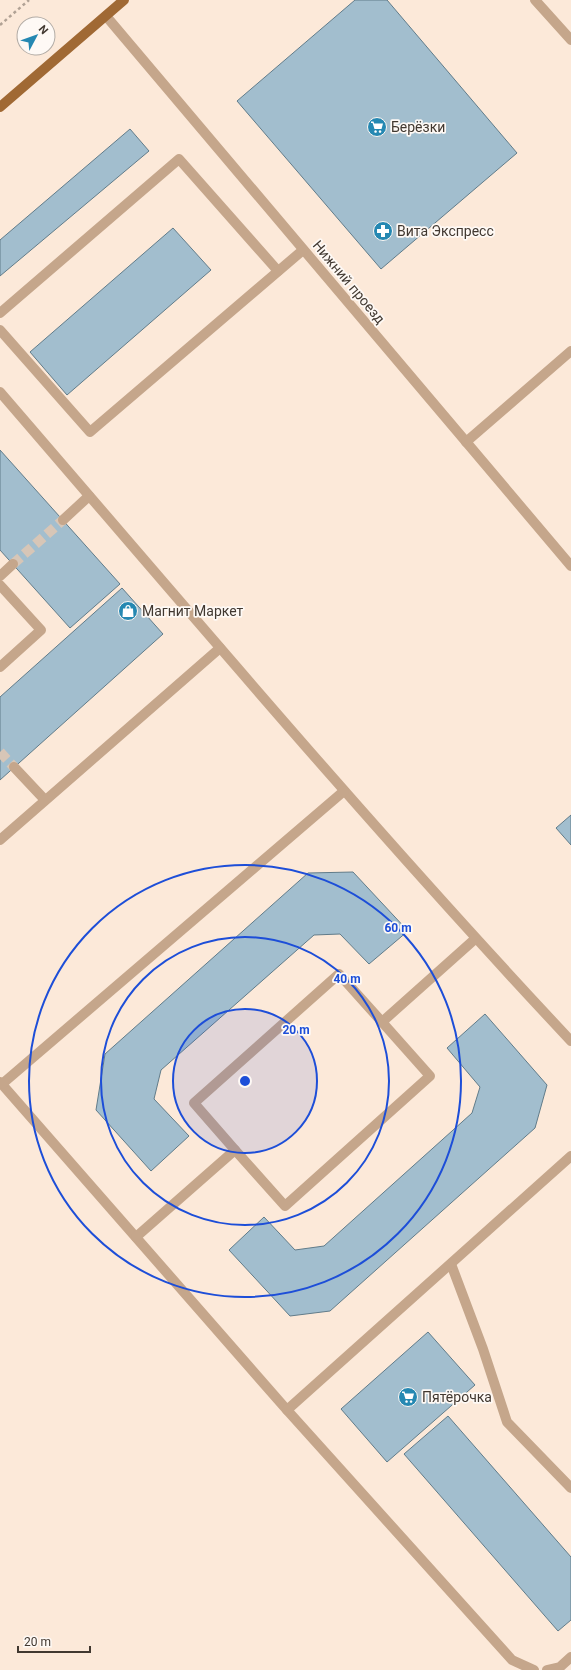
<svg xmlns="http://www.w3.org/2000/svg" width="571" height="1670" font-family="Roboto,sans-serif">
	<style>
		.building { fill: #a2bece; stroke: #617c8a }
		.lines { fill: none; stroke-linecap: round; stroke-linejoin: round }
		.minor-tunnel { stroke: #d7c6b7; stroke-width: 10; stroke-dasharray: 10 5; stroke-linecap: butt }
		.path { stroke: #b1a295; stroke-width: 2.5; stroke-dasharray: 3 3; stroke-linecap: butt }
		.minor { stroke: #c5a68b; stroke-width: 10 }
		.major { stroke: #a06934; stroke-width: 10 }
		.ring { fill: none; stroke: #1d4ed8; stroke-width: 2 }
		.labels { text-anchor: middle; dominant-baseline: central; stroke-width: 3.5; stroke-linejoin: round; paint-order: stroke }
		.poi-label { font-size: 14px; fill: #413830; stroke: #fef9f5; text-anchor: start }
		.street-label { font-size: 14px; fill: #413830; stroke: #fef9f5 }
		.centre { fill: #1d4ed8; stroke: #fef9f5; stroke-width: 2 }
		.ring-label { font-size: 12px; text-anchor: middle; font-weight: bold; fill: #1d4ed8; stroke: #fef9f5; stroke-width: 3.5; stroke-linejoin: round; paint-order: stroke }
	</style>
	<rect width="100%" height="100%" fill="#fce9d9"/>
	<g class="building">
		<path d="M355 0H387L517 153 381 269 237 101Z"/>
		<path d="M130 129 149 151 0 276V240Z"/>
		<path d="M173 228 211 270 67 395 30 352Z"/>
		<path d="M0 450 120 584 70 628 0 550Z"/>
		<path d="M122 588 163 634 0 780V697Z"/>
		<path d="M571 815V845L556 828Z"/>
		<path d="M353 872 408 931 369 964 340 934 314 935 161 1070 154 1099 189 1136 151 1171 96 1110 105 1054 308 873Z"/>
		<path d="M485 1014 547 1085 535 1128 330 1311 290 1316 229 1250 264 1217 295 1250 324 1246 472 1113 480 1087 447 1048Z"/>
		<path d="M428 1332 475 1385 387 1462 341 1409Z"/>
		<path d="M448 1416 571 1557V1620L558 1631 404 1454Z"/>
	</g>
	<g class="lines">
		<g class="minor-tunnel">
			<path d="M13 564 63 520"/>
			<path d="M0 752 14 767"/>
		</g>
		<path class="path" d="M0 25 29 0"/>
		<g class="minor">
			<path d="M535 0 571 40"/>
			<path d="M106 16 571 566"/>
			<path d="M0 313 179 159 278 271"/>
			<path d="M0 330 90 432 303 250"/>
			<path d="M0 392C188 610 374 831 571 1041"/>
			<path d="M466 442 571 351"/>
			<path d="M63 520 89 496"/>
			<path d="M0 576 13 564"/>
			<path d="M0 585 41 630 0 667"/>
			<path d="M14 767 45 800"/>
			<path d="M0 840 220 648"/>
			<path d="M0 1082 287 1410 512 1660 534 1670"/>
			<path d="M2 1084 344 791"/>
			<path d="M235 1150 194 1103 339 974 382 1022"/>
			<path d="M136 1237 235 1150 285 1206 430 1076 382 1022 475 939"/>
			<path d="M451 1264 483 1349 507 1422 571 1488"/>
			<path d="M287 1410 571 1156"/>
			<path d="M547 1670 560 1667 571 1657"/>
		</g>
		<path class="major" d="M0 107 124 0"/>
	</g>
	<circle cx="245" cy="1081" r="72" fill="#1d4ed8" fill-opacity=".12"/>
	<g class="ring">
		<circle cx="245" cy="1081" r="72"/>
		<circle cx="245" cy="1081" r="144"/>
		<circle cx="245" cy="1081" r="216"/>
	</g>
	<defs>
		<symbol id="supermarket-disc" viewBox="-11 -11 22 22"><circle r="9.5" fill="#2588b2" stroke="#fef9f5"/><path d="M-6-5.5h2.5l.6 2H6L4.5 2H-2.5L-4.4-4H-6ZM-1.5 3.2a1.3 1.3 0 1 0 .1 0ZM3 3.2a1.3 1.3 0 1 0 .1 0Z" fill="#fff"/></symbol>
		<symbol id="pharmacy-disc" viewBox="-11 -11 22 22"><circle r="9.5" fill="#2588b2" stroke="#fef9f5"/><path d="M-2-6h4v4h4v4h-4v4h-4v-4h-4v-4h4Z" fill="#fff"/></symbol>
		<symbol id="shop-disc" viewBox="-11 -11 22 22"><circle r="9.5" fill="#2588b2" stroke="#fef9f5"/><path d="M-5-2.5h2.3a2.7 3.5 0 0 1 5.4 0H5L5.5 6h-11ZM-1.5-2.5h3a1.5 2.3 0 0 0-3 0Z" fill="#fff"/></symbol>
	</defs>
	<g fill-rule="evenodd">
		<use href="#supermarket-disc" x="366" y="116" width="22" height="22"/>
		<use href="#pharmacy-disc" x="372" y="220" width="22" height="22"/>
		<use href="#shop-disc" x="117" y="600" width="22" height="22"/>
		<use href="#supermarket-disc" x="397" y="1386" width="22" height="22"/>
	</g>
	<g class="labels">
		<g class="poi-label">
			<text x="391" y="127">Берёзки</text>
			<text x="397" y="231">Вита Экспресс</text>
			<text x="142" y="611">Магнит Маркет</text>
			<text x="422" y="1397">Пятёрочка</text>
		</g>
		<g class="street-label">
			<text transform="translate(349 282) rotate(50)">Нижний проезд</text>
		</g>
	</g>
	<circle cx="245" cy="1081" r="6" class="centre"/>
	<g class="ring-label">
		<text x="398" y="932">60 m</text>
		<text x="347" y="983">40 m</text>
		<text x="296" y="1034">20 m</text>
	</g>
	<g transform="translate(36 36) rotate(49)"><circle r="19" fill="#fef9f5" stroke="#b2aca6"/>
	<path d="M0-3L7 15L0 10L-7 15Z" fill="#2588b2"/>
	<text y="-6" font-size="11" font-weight="bold" text-anchor="middle" fill="#413830">N</text>
	</g>
	<path d="M18 1646v6h72v-6" fill="none" stroke="#413830" stroke-width="2"/>
	<text x="24" y="1646" font-size="12" fill="#413830" stroke="#fef9f5" stroke-width="3" paint-order="stroke">20 m</text>
</svg>
